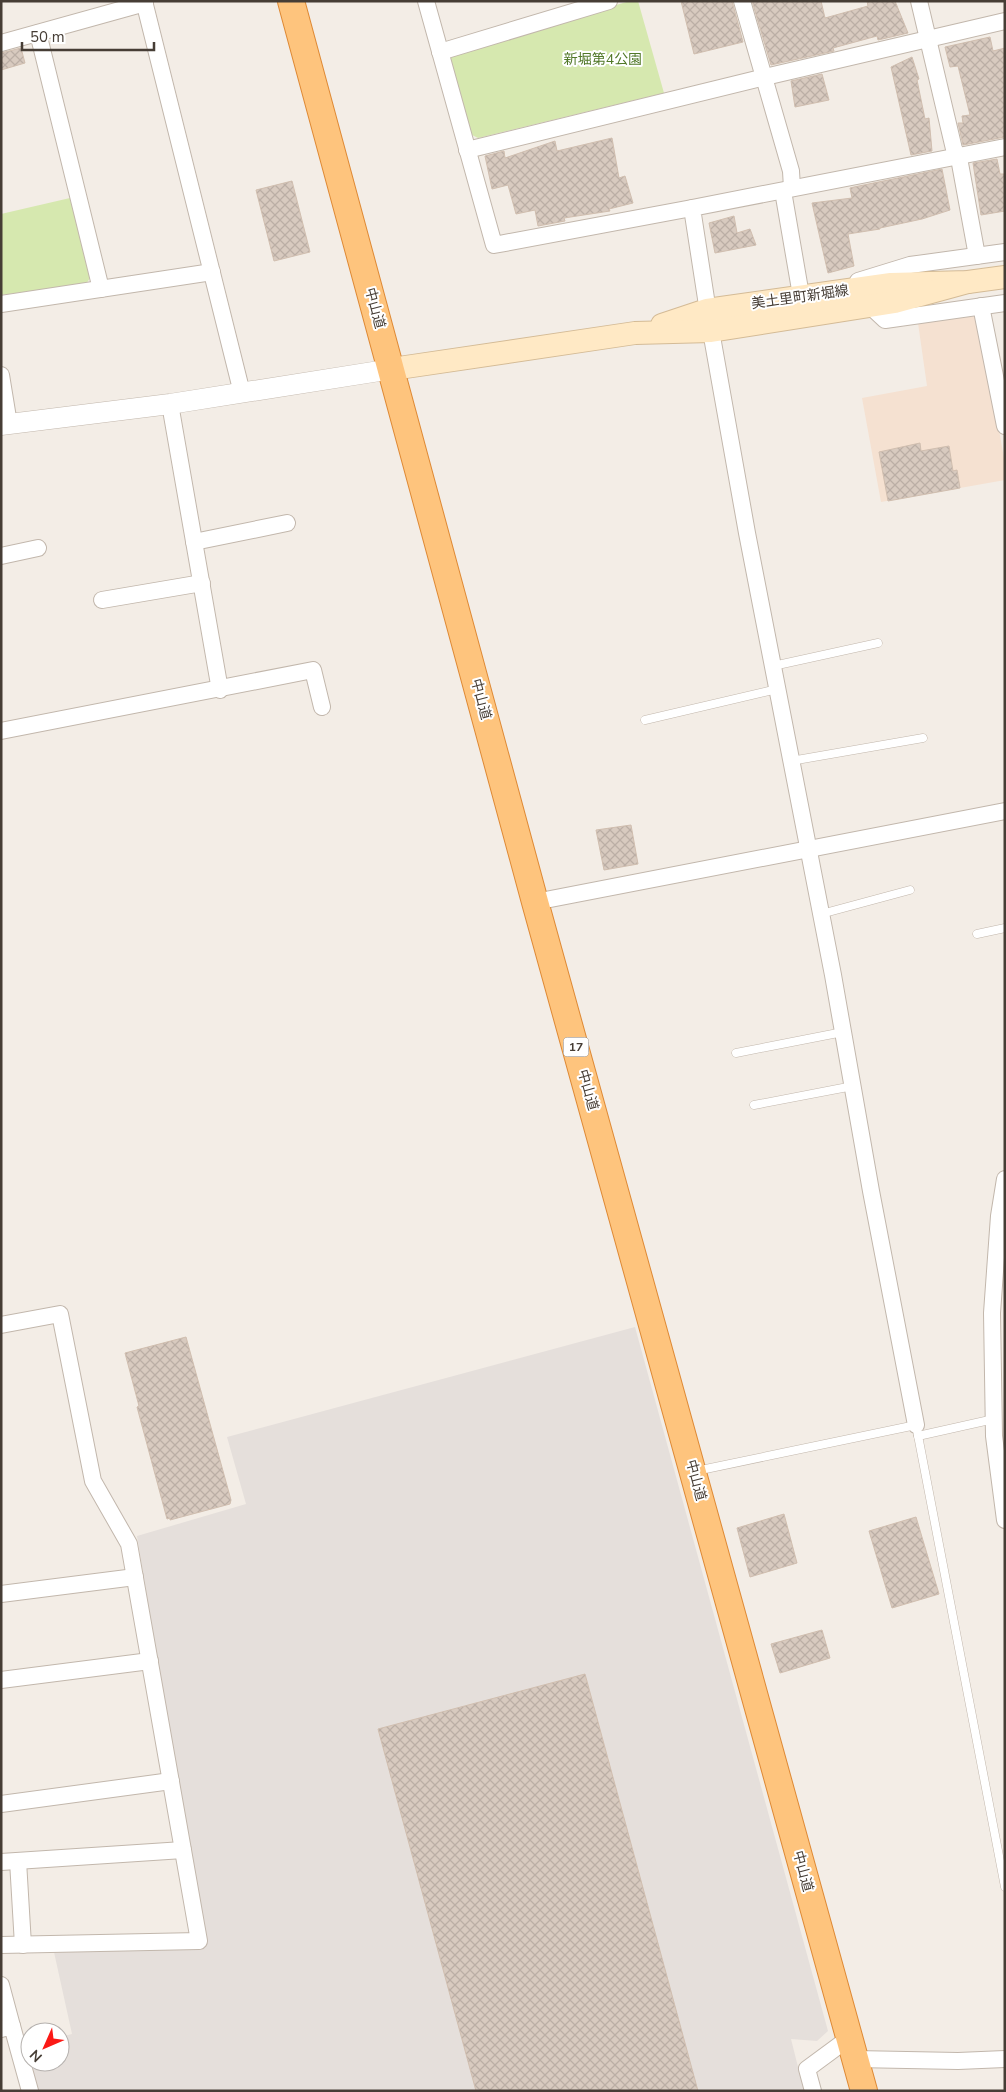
<svg xmlns="http://www.w3.org/2000/svg" width="1006" height="2092" font-family="'Nunito Sans','Noto Sans JP',sans-serif">
	<style>
		.commercial { fill: #f5e1d1 }
		.industrial { fill: #e5dfdb }
		.green { fill: #d6e8af }
		.building { fill: url(#building-cross-hatch); stroke: #d0beaf }
		.lines { fill: none; stroke-linecap: round; stroke-linejoin: round }
		.service-casing { stroke: #c2b7ac; stroke-width: 9 }
		.minor-casing { stroke: #c2b7ac; stroke-width: 18 }
		.tertiary-casing { stroke: #c2b7ac; stroke-width: 21 }
		.secondary-casing { stroke: #d4bb96; stroke-width: 24 }
		.trunk-casing { stroke: #de8935; stroke-width: 28 }
		.service { stroke: #fff; stroke-width: 8 }
		.minor { stroke: #fff; stroke-width: 16 }
		.tertiary { stroke: #fff; stroke-width: 20 }
		.secondary { stroke: #ffe9c5; stroke-width: 22 }
		.trunk { stroke: #fec47d; stroke-width: 26 }
		.labels { text-anchor: middle; dominant-baseline: central; stroke-width: 4; stroke-linejoin: round; paint-order: stroke }
		.shield { fill: #fff; stroke: #7e7772; stroke-width: 1 }
		.shield-label { font-size: 12px; font-weight: bold; fill: #463d35 }
		.park-label { font-size: 14px; fill: #517828; stroke: #fff }
		.street-label { font-size: 14px; fill: #463d35; stroke: #fff }
	</style>
	<defs>
		<pattern id="building-cross-hatch" width="8" height="8" patternUnits="userSpaceOnUse" patternTransform="scale(1.25)"><rect width="8" height="8" fill="#d8cabf"/><path d="M0 0l8 8M0 8l8-8" fill="none" stroke="#bbaea5"/></pattern>
	</defs>
	<rect width="100%" height="100%" fill="#f3ede6"/>
	<path class="commercial" d="M977 316 979 317 1005 464V480L881 502 862 398 927 386 918 323Z"/>
	<path class="industrial" d="M635 1327 828 2031 817 2041 791 2039 804 2091H38L30 2062H60V2037L72 2034 52 1943 203 1941 137 1536 246 1504 227 1437Z"/>
	<g class="green">
		<path d="M630 1H638L664 93 478 138 470 134 450 60 454 52Z"/>
		<path d="M70 198 90 278 86 284 1 295V214Z"/>
	</g>
	<g class="building">
		<path d="M681 1H732L743 42 694 54Z"/>
		<path d="M752 1H821L825 18 868 6 867 1H895L908 33 878 40 877 36 833 48 834 51 771 65Z"/>
		<path d="M990 37 993 51 1005 48V137L963 145 958 123H963L962 116 970 115 958 66 950 67 945 47Z"/>
		<path d="M21 48 25 63 1 70V53Z"/>
		<path d="M912 57 919 79 917 80 925 119 929 118 932 151 911 155 891 67Z"/>
		<path d="M822 74 829 100 795 107 791 81Z"/>
		<path d="M612 138 619 178 625 176 633 203 609 209 610 211 564 218 565 221 538 226 535 210 516 214 508 185 492 189 485 156 504 151 505 158 555 141 557 151Z"/>
		<path d="M997 159 1000 174H1005V211L981 215 973 163Z"/>
		<path d="M942 169 950 210 922 219 880 228V229L848 234 854 266 828 273 812 203 852 198 850 188 854 187Z"/>
		<path d="M292 181 310 252 274 261 256 190Z"/>
		<path d="M734 216 737 233 750 229 756 245 715 253 709 223Z"/>
		<path d="M920 443 921 451 949 446 953 471 957 470 960 488 888 501 879 452Z"/>
		<path d="M631 825 638 864 604 870 596 830Z"/>
		<path d="M186 1337 231 1500 230 1504 170 1520V1518L167 1519 137 1407 139 1406 125 1353Z"/>
		<path d="M784 1514 797 1563 750 1577 737 1528Z"/>
		<path d="M916 1517 939 1594 892 1608 869 1531Z"/>
		<path d="M822 1630 830 1658 780 1673 771 1644Z"/>
		<path d="M585 1674 698 2091H476L378 1729Z"/>
	</g>
	<g class="lines">
		<defs>
			<g id="service">
				<path d="M773 666 878 643"/>
				<path d="M645 720 777 689"/>
				<path d="M791 761 923 738"/>
				<path d="M821 914 910 890"/>
				<path d="M977 934 1005 928"/>
				<path d="M736 1053 843 1032"/>
				<path d="M754 1105 853 1086"/>
				<path d="M918 1436 994 1419"/>
				<path d="M696 1471 916 1425 1005 1887"/>
			</g>
			<g id="minor">
				<path d="M144 1 242 393"/>
				<path d="M426 1 494 245 692 208"/>
				<path d="M742 1 791 171 792 188"/>
				<path d="M919 1 954 149 959 158 977 256"/>
				<path d="M38 33 101 289"/>
				<path d="M1 43 145 3"/>
				<path d="M440 52 609 1"/>
				<path d="M467 150 765 77 1005 21"/>
				<path d="M783 191 803 307"/>
				<path d="M858 281 910 265 1005 252"/>
				<path d="M868 298 869 305 885 320 1005 303"/>
				<path d="M1 304 212 272"/>
				<path d="M981 306 1005 426"/>
				<path d="M1 375 9 424"/>
				<path d="M170 404 220 690"/>
				<path d="M194 542 287 523"/>
				<path d="M1 556 38 548"/>
				<path d="M102 600 202 583"/>
				<path d="M1 731 313 670 322 707"/>
				<path d="M535 902 1005 811"/>
				<path d="M1005 1179 999 1216 992 1313 994 1436 1005 1520"/>
				<path d="M1 1325 60 1314 93 1481 129 1544 199 1941 1 1945"/>
				<path d="M916 1425 871 1191 833 975 747 533 711 331 692 208 1005 147"/>
				<path d="M1 1594 135 1577"/>
				<path d="M1 1680 150 1661"/>
				<path d="M1 1804 171 1781"/>
				<path d="M18 1861 23 1945"/>
				<path d="M1 1862 183 1850"/>
				<path d="M1 1985 12 2026"/>
				<path d="M1 2029 12 2026 30 2091"/>
				<path d="M855 2059 958 2061 1005 2059"/>
				<path d="M813 2091 807 2069 849 2038"/>
			</g>
			<path id="tertiary" d="M1 425 170 404 392 369"/>
			<g id="secondary">
				<path d="M662 325 707 310 891 284 968 282 1005 277"/>
				<path d="M392 369 635 333 711 331 895 302 968 282"/>
			</g>
			<path id="trunk" d="M291 1 535 902 864 2091"/>
		</defs>
		<use href="#service" class="service-casing"/>
		<use href="#minor" class="minor-casing"/>
		<use href="#tertiary" class="tertiary-casing"/>
		<use href="#secondary" class="secondary-casing"/>
		<use href="#trunk" class="trunk-casing"/>
		<use href="#service" class="service"/>
		<use href="#minor" class="minor"/>
		<use href="#tertiary" class="tertiary"/>
		<use href="#secondary" class="secondary"/>
		<use href="#trunk" class="trunk"/>
	</g>
	<g class="labels">
		<rect class="shield" x="563.5" y="1037.5" width="25" height="19" rx="4"/>
		<g class="shield-label">
			<text x="576" y="1047">17</text>
		</g>
		<g class="park-label">
			<text x="603" y="59">新堀第4公園</text>
		</g>
		<g class="street-label">
			<text transform="translate(800 297) rotate(-8)">美土里町新堀線</text>
			<text transform="translate(375 308) rotate(75)">中山道</text>
			<text transform="translate(481 699) rotate(75)">中山道</text>
			<text transform="translate(588 1090) rotate(74)">中山道</text>
			<text transform="translate(696 1480) rotate(75)">中山道</text>
			<text transform="translate(803 1871) rotate(75)">中山道</text>
		</g>
	</g>
	<rect width="1006" height="2092" fill="none" stroke="#463d35" stroke-width="5"/>
	<g transform="translate(45 2047) rotate(225)"><circle r="24" fill="#ffffff" stroke="#b5b1ae"/>
	<path d="M0-4L9 19L0 12L-9 19Z" fill="#fb1916"/>
	<text y="-8" font-size="14" font-weight="bold" text-anchor="middle" fill="#463d35">N</text>
	</g>
	<path d="M22 42v8h132v-8" fill="none" stroke="#463d35" stroke-width="2.5"/>
	<text x="30" y="42" font-size="15" fill="#463d35" stroke="#ffffff" stroke-width="4" paint-order="stroke">50 m</text>
</svg>
